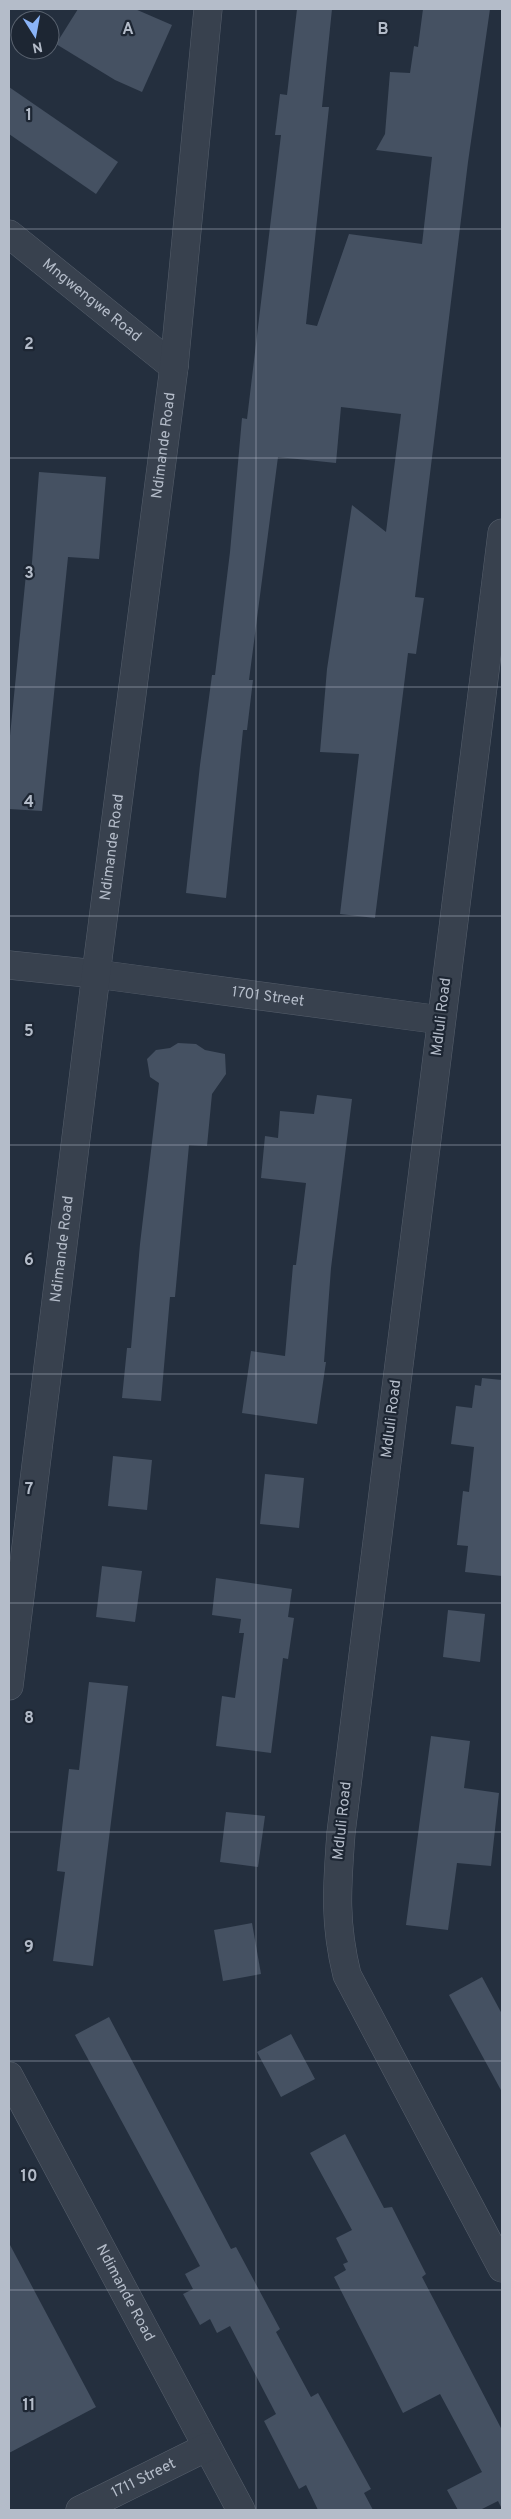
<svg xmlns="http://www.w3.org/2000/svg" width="511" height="2519" font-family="Overpass,sans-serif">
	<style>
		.building { fill: #455162 }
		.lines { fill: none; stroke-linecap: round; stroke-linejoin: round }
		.minor-casing { stroke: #565f6c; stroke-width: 29 }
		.minor { stroke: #38414e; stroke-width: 28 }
		.grid { fill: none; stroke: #b4bcc9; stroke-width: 1; stroke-opacity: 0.55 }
		.labels { text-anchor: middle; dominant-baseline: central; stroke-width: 4.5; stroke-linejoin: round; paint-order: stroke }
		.street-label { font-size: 15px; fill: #b4bcc9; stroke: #1d2633 }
		.grid-label { font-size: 16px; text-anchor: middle; font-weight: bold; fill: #b4bcc9; stroke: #1d2633; stroke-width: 4.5; stroke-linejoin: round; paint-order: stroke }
	</style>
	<rect width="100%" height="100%" fill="#242f3e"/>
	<g class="building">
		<path d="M78 9H135L172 25 142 92 115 80 56 44Z"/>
		<path d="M297 9H332L322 107H329L306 324 317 326 349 234 422 244 432 157 376 150 385 134 390 72 410 73 414 46 418 47 423 9H490L468 162 415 597 424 598 416 654 408 653 375 918 340 914 359 754 320 752 327 669 352 505 386 532 401 414 341 407 336 463 278 457 249 680H253L247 730H243L226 898 186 893 200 765 212 675H215L230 552 242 418 247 419 281 135H275L280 94 287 95Z"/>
		<path d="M9 87 118 162 96 194 9 134Z"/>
		<path d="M39 472 106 477 99 559 68 557 42 811 9 809V746L26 574 31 575Z"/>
		<path d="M178 1043 196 1044 205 1050 225 1054 226 1074 212 1094 207 1146 189 1145 175 1297H170L161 1401 122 1398 127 1348H131L140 1244 159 1083 150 1077 147 1059 156 1050 170 1048Z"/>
		<path d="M317 1095 352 1099 331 1268 324 1362H326L317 1424 242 1413 251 1351 285 1356 293 1265H296L306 1183 261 1178 265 1136 278 1138 280 1111 314 1114Z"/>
		<path d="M482 1378 502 1380V1576L465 1572 468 1546 457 1545 463 1491 469 1492 474 1447 451 1444 456 1406 472 1408 475 1385 481 1386Z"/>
		<path d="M113 1456 152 1460 147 1510 108 1506Z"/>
		<path d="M265 1474 304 1478 299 1528 260 1524Z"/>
		<path d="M102 1566 142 1571 135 1622 96 1617Z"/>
		<path d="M216 1578 292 1589 288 1617 294 1618 288 1659 283 1658 271 1753 216 1746 222 1696 235 1698 244 1633H239L241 1619 212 1615Z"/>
		<path d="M448 1610 485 1614 480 1662 443 1657Z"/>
		<path d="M89 1682 128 1686 93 1966 53 1961 65 1872 57 1871 69 1769 79 1770Z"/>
		<path d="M431 1736 470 1741 464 1788 499 1793 491 1866 457 1863 448 1930 406 1925Z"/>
		<path d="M226 1812 265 1816 258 1867 220 1862Z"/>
		<path d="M252 1923 261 1974 223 1981 214 1930Z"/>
		<path d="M482 1977 502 2014V2092L449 1995Z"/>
		<path d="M109 2017 231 2249 236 2247 280 2329 276 2332 311 2397 318 2393 371 2489 364 2493 373 2510H318L306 2485 299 2489 264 2421 276 2414 230 2326 217 2333 210 2319 200 2325 183 2294 193 2289 185 2274 200 2266 75 2035Z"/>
		<path d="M291 2034 315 2079 281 2097 257 2052Z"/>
		<path d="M345 2134 384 2208 392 2207 426 2274 422 2277 502 2430V2509L498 2501 480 2510H458L447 2490 482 2472 440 2394 403 2413 334 2277 346 2270 343 2264 348 2262 336 2238 352 2230 310 2153Z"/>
		<path d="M9 2243 96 2407 9 2453Z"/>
	</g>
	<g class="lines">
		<defs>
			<g id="minor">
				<path id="s1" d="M9 234 174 367"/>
				<path d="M502 533 341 1833C337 1887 334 1922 347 1975L502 2268"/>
				<path id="s2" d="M9 965 96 974 441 1020"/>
				<path id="s3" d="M9 1686 96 974 174 367 208 9"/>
				<path id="s4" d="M9 2076 241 2510"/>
				<path id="s5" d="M80 2510 207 2447"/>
			</g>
		</defs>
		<use href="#minor" class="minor-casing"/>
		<use href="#minor" class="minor"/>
	</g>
	<path class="grid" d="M256 9V2510M9 229H502M9 458H502M9 687H502M9 916H502M9 1145H502M9 1374H502M9 1603H502M9 1832H502M9 2061H502M9 2290H502"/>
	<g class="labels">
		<g class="street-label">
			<text stroke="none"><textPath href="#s1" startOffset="106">Mngwengwe Road</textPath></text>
			<text stroke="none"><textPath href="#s3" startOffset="1250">Ndimande Road</textPath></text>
			<text stroke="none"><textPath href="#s3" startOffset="845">Ndimande Road</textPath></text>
			<text stroke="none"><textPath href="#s2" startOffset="261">1701 Street</textPath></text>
			<text transform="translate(442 1017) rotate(-83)">Mdluli Road</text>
			<text stroke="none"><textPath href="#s3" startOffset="440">Ndimande Road</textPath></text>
			<text transform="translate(392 1419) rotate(-83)">Mdluli Road</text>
			<text transform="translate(343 1821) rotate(-84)">Mdluli Road</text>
			<text stroke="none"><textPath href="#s4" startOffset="246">Ndimande Road</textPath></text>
			<text stroke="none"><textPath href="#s5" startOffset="71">1711 Street</textPath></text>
		</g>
	</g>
	<g class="grid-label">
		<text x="128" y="34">A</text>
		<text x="383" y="34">B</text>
		<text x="29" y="120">1</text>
		<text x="29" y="349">2</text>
		<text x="29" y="578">3</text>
		<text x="29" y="807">4</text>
		<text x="29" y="1036">5</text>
		<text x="29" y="1265">6</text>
		<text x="29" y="1494">7</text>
		<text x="29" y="1723">8</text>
		<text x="29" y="1952">9</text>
		<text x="29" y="2181">10</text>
		<text x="29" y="2410">11</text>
	</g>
	<rect width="511" height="2519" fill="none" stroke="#b4bcc9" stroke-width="20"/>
	<g transform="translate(35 35) rotate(169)"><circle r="24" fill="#1d2633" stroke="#59626f"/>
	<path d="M0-4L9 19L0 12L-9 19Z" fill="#8ab4f8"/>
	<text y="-8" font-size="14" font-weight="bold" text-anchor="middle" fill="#b4bcc9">N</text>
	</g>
</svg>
